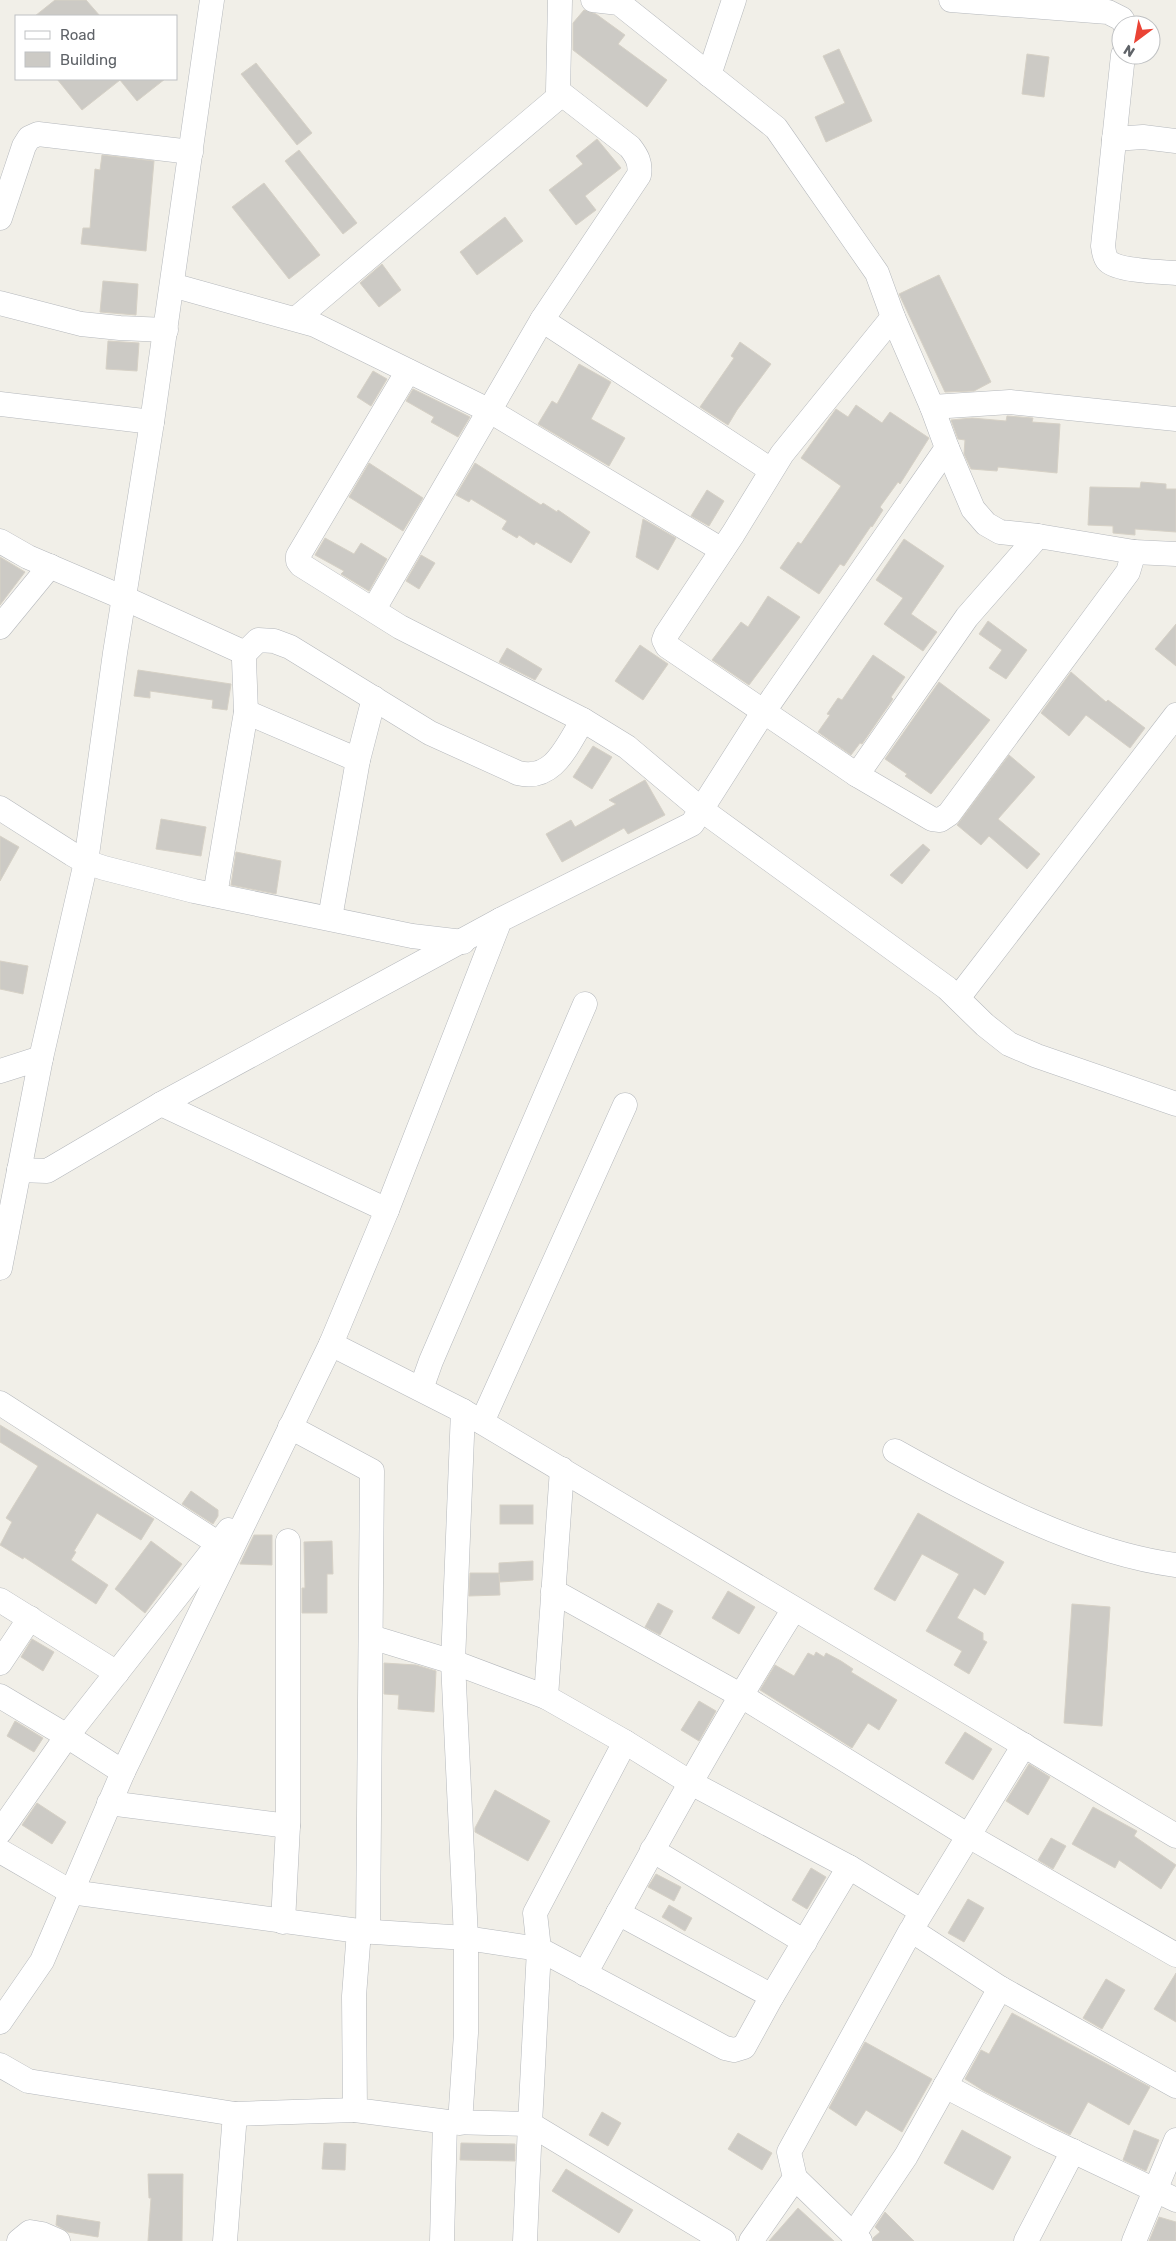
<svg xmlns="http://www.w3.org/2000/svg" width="1176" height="2241" font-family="Rubik,sans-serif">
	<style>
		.building { fill: #cccac5; stroke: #d6d1c6 }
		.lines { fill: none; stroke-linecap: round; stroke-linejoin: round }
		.minor-casing { stroke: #b5b8bc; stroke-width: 25 }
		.minor { stroke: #fff; stroke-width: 24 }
	</style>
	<rect width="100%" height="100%" fill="#f1efe8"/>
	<g class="building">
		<path d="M55 0H86L100 16H35Z"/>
		<path d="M584 10 596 14 625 35 618 44 667 80 647 107 573 50V23Z"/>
		<path d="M839 49 872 121 826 142 815 117 845 103 823 56Z"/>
		<path d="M1027 54 1049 57 1044 97 1022 94Z"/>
		<path d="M256 63 312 133 297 145 241 74Z"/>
		<path d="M57 79H165L137 101 120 80 82 110Z"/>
		<path d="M597 139 621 168 585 196 596 210 576 225 549 190 583 164 576 156Z"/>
		<path d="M299 150 357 223 343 234 285 161Z"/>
		<path d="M102 155 154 161 146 251 81 244 83 228H90L95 169 100 170Z"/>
		<path d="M264 183 320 255 289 279 232 207Z"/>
		<path d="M505 217 523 241 477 275 460 252Z"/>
		<path d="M382 264 401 290 379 307 360 283Z"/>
		<path d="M939 275 991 382 974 391 945 392 899 294Z"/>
		<path d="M103 281 138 284 136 315 100 312Z"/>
		<path d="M108 341 139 343 137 371 106 369Z"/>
		<path d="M740 342 771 364 737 410 728 425 700 407 734 358 731 356Z"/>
		<path d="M579 364 611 382 591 419 625 438 609 466 538 424 552 401 557 404Z"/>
		<path d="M373 371 387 379 371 406 357 397Z"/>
		<path d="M413 389 470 417 458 437 431 422 434 417 406 401Z"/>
		<path d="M856 405 882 423 890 412 929 438 900 484 898 482 880 507 883 510 872 527 871 526 844 566 840 564 819 594 780 568 798 542 801 544 841 486 801 458 836 409 848 417Z"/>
		<path d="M1007 416 1033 418 1032 422 1060 424 1057 473 998 467 997 471 971 469 964 454 965 440 958 439 951 420 972 418 1006 421Z"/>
		<path d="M369 463 423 498 403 531 349 497Z"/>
		<path d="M475 463 541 505 543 503 557 512 558 510 590 532 571 563 536 542 534 545 519 535 517 538 502 529 507 521 471 499 469 502 456 495Z"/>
		<path d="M1141 482 1166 484V489H1176V532L1135 529V535L1113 533V526L1088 525 1090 487 1140 488Z"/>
		<path d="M707 490 724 501 709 526 691 516Z"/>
		<path d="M643 519 676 538 658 570 636 557Z"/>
		<path d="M325 538 354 554 361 543 387 559 369 591 341 574 344 571 315 555Z"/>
		<path d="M904 539 944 566 911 614 937 632 923 651 884 624 903 598 876 580Z"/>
		<path d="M421 555 435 563 419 589 406 581Z"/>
		<path d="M0 557 25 572 0 605Z"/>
		<path d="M768 596 800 617 749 685 712 660 741 622 748 627Z"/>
		<path d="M988 621 1027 650 1006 679 989 668 1002 650 979 634Z"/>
		<path d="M1176 624V666L1155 649Z"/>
		<path d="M640 645 668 664 643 700 615 681Z"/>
		<path d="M507 648 542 669 535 680 499 662Z"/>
		<path d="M873 655 905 677 891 697 893 699 862 744 860 743 851 755 818 732 830 715 827 714 838 698 842 700Z"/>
		<path d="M138 670 231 684 227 710 212 708 213 700 150 691V698L134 696Z"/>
		<path d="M1071 672 1106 702 1108 700 1145 728 1130 748 1086 715 1069 736 1041 713Z"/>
		<path d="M939 682 990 720 931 794 905 776 907 774 885 759Z"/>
		<path d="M593 746 612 757 592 789 573 777Z"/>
		<path d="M1009 755 1035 777 998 819 1040 854 1027 869 989 836 981 845 957 825Z"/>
		<path d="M645 780 665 815 628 834 624 828 562 862 546 834 571 820 575 827 616 804 609 800Z"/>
		<path d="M161 819 206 827 201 856 156 849Z"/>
		<path d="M0 836 19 847 0 881Z"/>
		<path d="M923 844 930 850 902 884 890 875Z"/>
		<path d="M236 852 281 861 276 894 231 885Z"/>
		<path d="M0 961 28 966 23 994 0 989Z"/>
		<path d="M0 1425 154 1519 141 1540 97 1513 74 1551 76 1552 71 1560 108 1585 96 1604 24 1557 23 1559 0 1545 12 1522 6 1518 38 1466 0 1442Z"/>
		<path d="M191 1491 218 1510V1516L213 1524 182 1504Z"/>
		<rect x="500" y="1505" width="33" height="19"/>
		<path d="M918 1513 1004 1562 985 1595 974 1588 957 1618 983 1633V1640L987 1642 969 1674 954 1665 962 1651 926 1631 959 1574 922 1554 895 1601 874 1589Z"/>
		<path d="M254 1535H272V1565L240 1564Z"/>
		<path d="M151 1541 182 1564 145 1613 115 1589Z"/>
		<path d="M332 1541 333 1574H327V1613H302V1588H305L304 1542Z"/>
		<path d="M533 1561V1580L500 1582 499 1574 500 1595 469 1596 470 1573H499V1563Z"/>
		<path d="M728 1591 755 1607 739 1634 712 1618Z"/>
		<path d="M658 1603 673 1611 660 1635 645 1627Z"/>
		<path d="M1072 1604 1110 1607 1102 1726 1064 1723Z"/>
		<path d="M32 1639 54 1652 43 1671 21 1657Z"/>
		<path d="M816 1652 824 1657 826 1653 841 1661 853 1669 851 1672 897 1700 879 1730 868 1723 852 1748 760 1690 775 1665 794 1676 808 1653 814 1656Z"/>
		<path d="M384 1663 416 1665 436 1671 434 1712 398 1709 399 1695 384 1694Z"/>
		<path d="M699 1701 716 1711 699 1741 681 1730Z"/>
		<path d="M15 1721 43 1738 34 1752 7 1736Z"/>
		<path d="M965 1732 992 1749 973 1780 945 1763Z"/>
		<path d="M1029 1764 1050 1777 1028 1815 1006 1801Z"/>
		<path d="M495 1790 550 1821 528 1861 475 1832V1828Z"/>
		<path d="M37 1803 66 1822 52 1844 22 1825Z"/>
		<path d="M1093 1807 1137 1831 1134 1836 1176 1865 1161 1889 1119 1860 1115 1868 1072 1844Z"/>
		<path d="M1051 1838 1066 1846 1053 1869 1038 1860Z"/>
		<path d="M811 1868 826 1877 807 1909 792 1900Z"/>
		<path d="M656 1874 681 1887 674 1901 648 1887Z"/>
		<path d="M968 1899 984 1908 964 1942 948 1933Z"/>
		<path d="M669 1905 692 1918 685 1931 662 1917Z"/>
		<path d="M1176 1973V2022L1154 2009Z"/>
		<path d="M1106 1979 1125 1990 1102 2029 1083 2018Z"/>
		<path d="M1012 2013 1150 2087 1129 2125 1088 2102 1070 2135 984 2091 965 2079 981 2050 989 2054Z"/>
		<path d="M865 2042 932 2079 902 2132 866 2110 856 2126 829 2108Z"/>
		<path d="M602 2112 621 2123 608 2146 589 2135Z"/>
		<path d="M962 2130 1011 2157 993 2190 944 2163Z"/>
		<path d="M1134 2130 1159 2140 1146 2171 1123 2160Z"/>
		<path d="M738 2133 772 2153 762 2170 728 2149Z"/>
		<path d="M324 2143 346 2144 345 2170 322 2169Z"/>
		<path d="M461 2143 515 2144V2161L460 2160Z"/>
		<path d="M566 2169 633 2210 619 2233 552 2191Z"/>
		<path d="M148 2174H183L182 2241H148L151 2198H149Z"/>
		<path d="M798 2208 834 2241H769Z"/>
		<path d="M885 2212 914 2241H873V2238L880 2232 875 2227Z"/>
		<path d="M57 2215 100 2222 98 2237 68 2232 56 2225Z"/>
		<path d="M1159 2217 1176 2222V2241H1149Z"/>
	</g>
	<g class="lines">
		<defs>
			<g id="minor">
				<path d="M593 0 619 3 776 128 877 273 893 317 932 407 947 448 973 509 986 524 1000 532 1038 536 1134 552 1176 554"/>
				<path d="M951 0 1108 12 1122 19 1125 25"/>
				<path d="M1123 55 1103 246C1104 251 1104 257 1108 261 1118 271 1161 272 1176 273"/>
				<path d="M709 75 734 0"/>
				<path d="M1114 139 1143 137 1176 141"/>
				<path d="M0 218 24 146 29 138 38 134 191 152"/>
				<path d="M172 285 315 325 490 411 722 550"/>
				<path d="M0 303 81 324 120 328 166 330"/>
				<path d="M893 317 782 454 733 534 666 635 664 640 667 646 857 775 932 819 940 820 949 814 1128 572 1134 552"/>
				<path d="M297 318 561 95"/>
				<path d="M542 320 771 470"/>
				<path d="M408 371 298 556V561L301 565 400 627 583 720 627 747 702 810 947 988 985 1025 1009 1044 1037 1056 1176 1104"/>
				<path d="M0 404 152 422"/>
				<path d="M932 407 1010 402 1176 419"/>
				<path d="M0 541 28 557 124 598 245 653"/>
				<path d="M374 609 542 320 639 175C641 163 637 156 630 147L558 91 560 0"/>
				<path d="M0 627 50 566"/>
				<path d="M246 712 358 760"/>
				<path d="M857 775 967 617 1038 536"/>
				<path d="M0 808 72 854 86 862 104 868 194 891 412 936 463 942"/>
				<path d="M215 895 246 712 244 660 245 653 258 640 274 641 290 647 430 733 518 773C554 782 567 745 583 720"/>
				<path d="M330 918 358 760 374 698"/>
				<path d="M958 998 1176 715"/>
				<path d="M41 1058 86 862 115 653 152 422 212 0"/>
				<path d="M0 1071 41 1058 0 1268"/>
				<path d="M161 1104 387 1210"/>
				<path d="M19 1170 47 1171 161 1104 500 920"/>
				<path d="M331 1344 463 1411 1176 1836"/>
				<path d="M421 1389 431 1361 585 1004"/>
				<path d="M0 1403 219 1544"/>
				<path d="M482 1422 625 1105"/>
				<path d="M290 1427 372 1471 368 1932"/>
				<path d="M895 1451C977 1497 1082 1553 1176 1565"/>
				<path d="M562 1469 546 1697 625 1742 691 1783 849 1867 921 1911"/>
				<path d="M553 1591 740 1695 967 1835 1176 1955"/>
				<path d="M0 1600 117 1673"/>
				<path d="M371 1637 453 1662 546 1697"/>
				<path d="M0 1663 30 1618"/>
				<path d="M0 1696 67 1736 229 1530"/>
				<path d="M625 1742 535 1913 539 1949 725 2048 734 2050 744 2047 772 1996 849 1867"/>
				<path d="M109 1803 288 1826"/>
				<path d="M0 1832 67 1736 123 1772"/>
				<path d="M652 1850 805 1942"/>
				<path d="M0 1851 71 1892 359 1931 354 1996 355 2110 448 2122 530 2124 525 2241"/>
				<path d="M618 1913 772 1996"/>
				<path d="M283 1922 288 1826V1541"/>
				<path d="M914 1925 1024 1745"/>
				<path d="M359 1931 466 1938 539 1949 530 2124 724 2241"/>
				<path d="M585 1974C652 1851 719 1728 794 1609"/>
				<path d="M0 2022 42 1961 123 1772 331 1344 387 1210 500 920 692 824 764 711 947 448"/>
				<path d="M0 2065 28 2081 235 2114 355 2110"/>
				<path d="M945 2086 1043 2137 1176 2200"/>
				<path d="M460 2123 466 2033V1938L453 1662 463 1411"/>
				<path d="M795 2178 860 2241"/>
				<path d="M853 2235 906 2156 1000 1988"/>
				<path d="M19 2241 30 2232 42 2234 58 2241"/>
				<path d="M225 2241 235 2114"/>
				<path d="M442 2241 445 2122"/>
				<path d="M751 2241 795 2178 789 2152 911 1930 1000 1988 1176 2086"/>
				<path d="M1026 2241 1073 2151"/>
				<path d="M1134 2241 1176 2140"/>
			</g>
		</defs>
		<use href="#minor" class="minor-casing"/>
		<use href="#minor" class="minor"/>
	</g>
	<rect x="15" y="15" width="162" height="65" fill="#ffffff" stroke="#bfc1c3"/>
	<rect x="25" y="31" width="25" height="8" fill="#ffffff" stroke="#bfc1c3"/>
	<text x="60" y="40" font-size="15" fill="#5f6368">Road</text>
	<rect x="25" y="52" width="25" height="15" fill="#cccac5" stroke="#bfc1c3"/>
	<text x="60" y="65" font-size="15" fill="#5f6368">Building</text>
	<g transform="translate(1136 40) rotate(212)"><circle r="24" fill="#ffffff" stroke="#bfc1c3"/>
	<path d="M0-4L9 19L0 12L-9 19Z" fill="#ea4335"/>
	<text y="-8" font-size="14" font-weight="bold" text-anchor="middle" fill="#5f6368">N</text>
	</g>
</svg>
